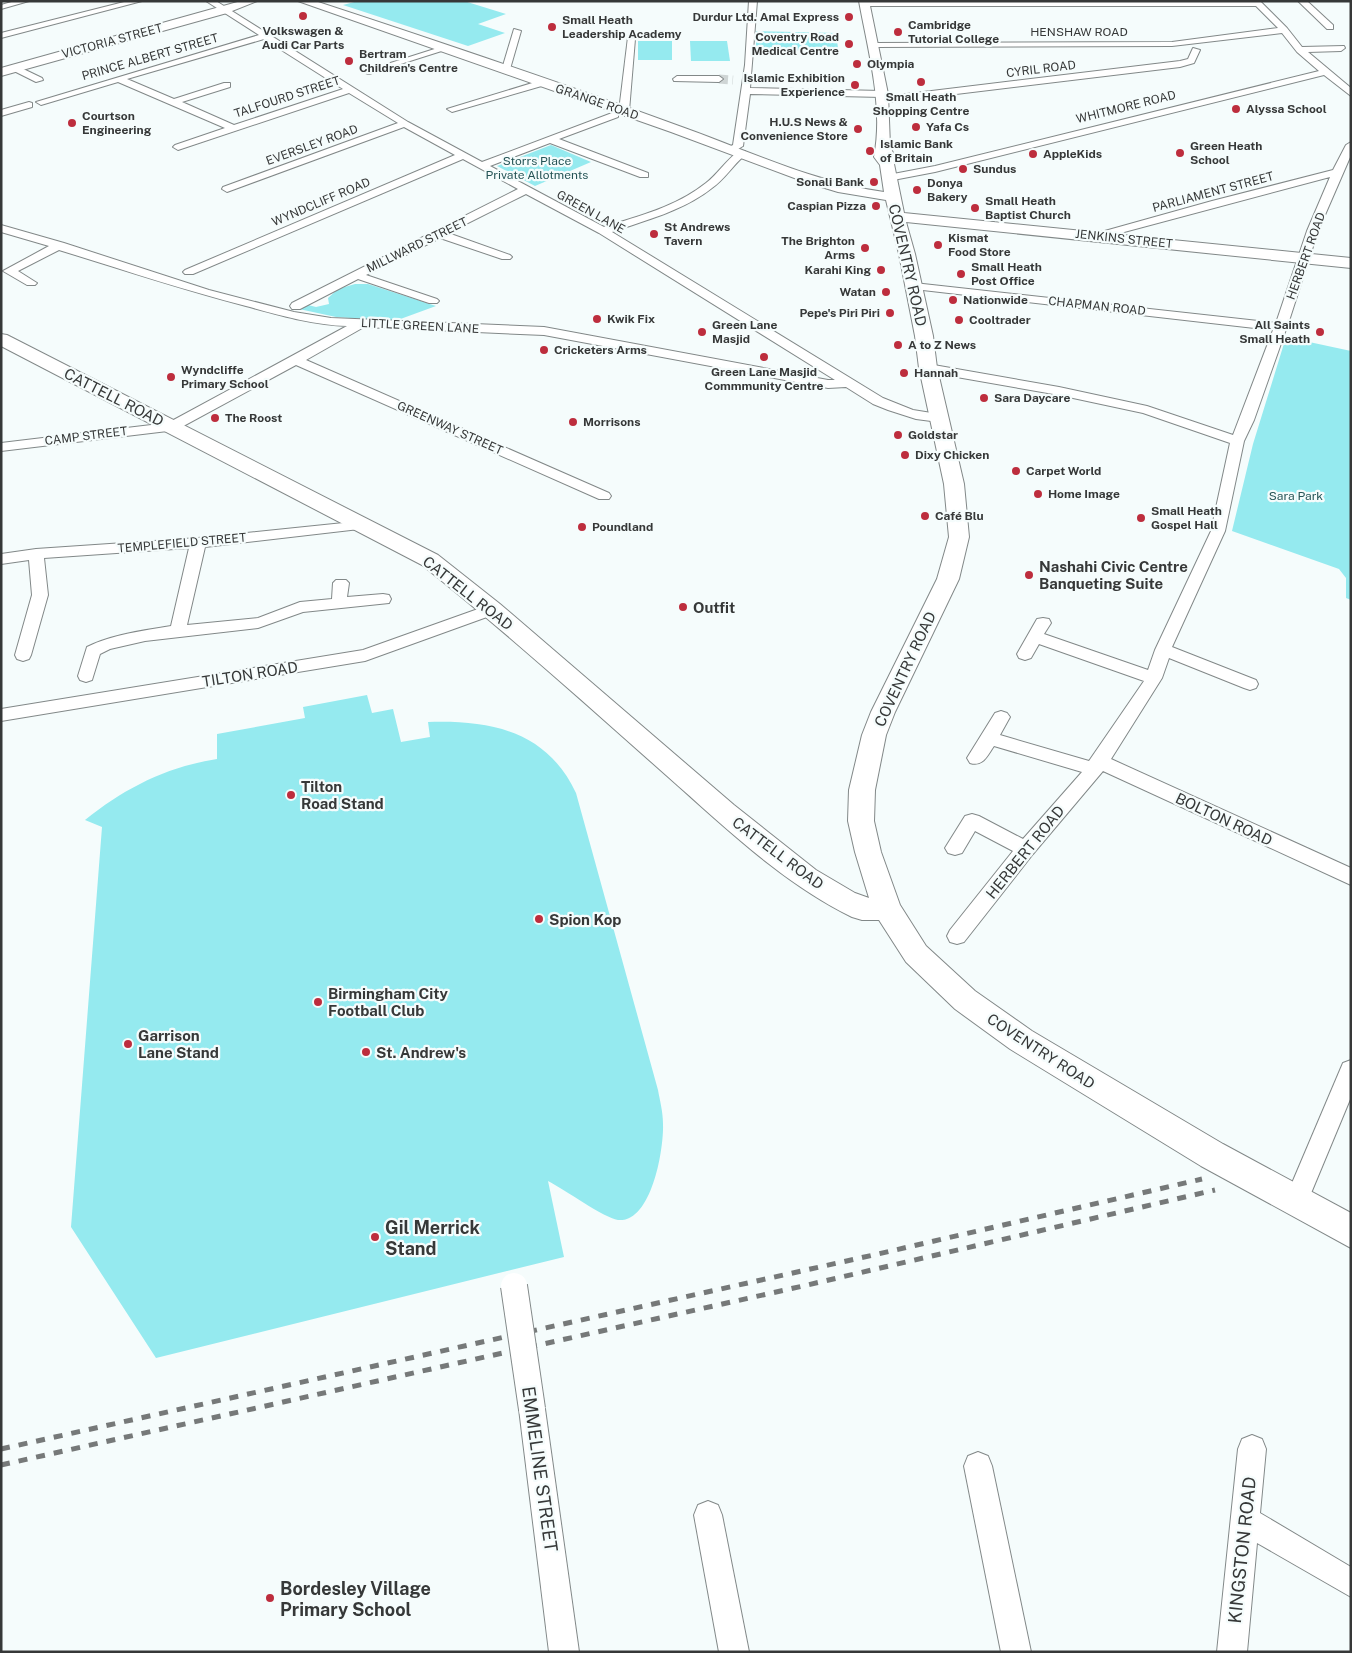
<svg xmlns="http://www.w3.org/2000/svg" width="1352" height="1653" font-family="'Public Sans',sans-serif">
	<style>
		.green { fill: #95eaef }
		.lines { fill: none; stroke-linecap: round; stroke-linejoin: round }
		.street-tunnel { stroke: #cfd5d5; stroke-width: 9; stroke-dasharray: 9 4.5; stroke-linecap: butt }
		.street-casing { stroke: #828888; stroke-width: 2 }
		.secondary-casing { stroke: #828888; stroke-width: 2 }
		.street { fill: #fff; fill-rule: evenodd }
		.secondary { fill: #fff; fill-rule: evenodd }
		.rail { stroke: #767979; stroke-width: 5; stroke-dasharray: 9 9; stroke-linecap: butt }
		.street-bridge-casing { stroke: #828888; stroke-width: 28; stroke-linecap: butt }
		.street-bridge { stroke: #fff; stroke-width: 26 }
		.poi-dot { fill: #bd2d3d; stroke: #f5fcfc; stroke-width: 2 }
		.labels { text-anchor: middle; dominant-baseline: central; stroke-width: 4.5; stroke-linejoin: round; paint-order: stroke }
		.far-poi-label { font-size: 12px; font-weight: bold; fill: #363838; stroke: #f5fcfc; text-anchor: start }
		.far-street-label { font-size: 12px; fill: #363838; stroke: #f5fcfc }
		.far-park-label { font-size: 12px; fill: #255456; stroke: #f5fcfc }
		.street-label { font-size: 15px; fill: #363838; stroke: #f5fcfc }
		.poi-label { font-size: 15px; font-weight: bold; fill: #363838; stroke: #f5fcfc; text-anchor: start }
		.near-poi-label { font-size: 18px; font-weight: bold; fill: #363838; stroke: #f5fcfc; text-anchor: start }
		.near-street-label { font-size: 18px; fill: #363838; stroke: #f5fcfc }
	</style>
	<rect width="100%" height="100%" fill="#f5fcfc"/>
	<g class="green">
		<path d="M358 1H464L506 14 478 24 505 33 468 46 343 5Z"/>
		<path d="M756 31 836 33 838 48H825V51L756 50Z"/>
		<rect x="638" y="41" width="34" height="19"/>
		<path d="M690 41H727L730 61H691Z"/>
		<path d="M551 145 591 162 535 186 497 166Z"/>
		<path d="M355 284H368L436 306 395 321 336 317 299 309 308 305 316 307 329 304 328 298 338 289Z"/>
		<path d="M1286 337 1351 351V600L1346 598V578L1339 569 1232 531 1253 444Z"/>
		<path d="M367 695 372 713 393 709 401 742 430 737 428 722C491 720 547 731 576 793L658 1090C660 1101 663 1112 663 1124 664 1148 652 1223 618 1220 604 1218 564 1189 548 1181L564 1257 156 1358 71 1227 102 827 85 820C125 788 166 767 217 759V734L305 718 303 707Z"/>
	</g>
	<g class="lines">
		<path class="street-tunnel" d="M719 79 733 80"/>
		<defs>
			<g id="street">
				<path d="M15 1H29L1 9V5Z"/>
				<path d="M128 1H142L1 38V33Z"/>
				<path d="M206 1H216L408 122 482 162 612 113H618V117L559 139 648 173V177H640L550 143 490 166 604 227C639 216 676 207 706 183 718 174 726 160 739 151H745V155C733 165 725 179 712 188 683 211 646 220 612 232L883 398 913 410 944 415 946 418 939 422 916 419 888 410 873 404 846 387 828 388 544 335 364 327 306 360 609 493 611 496 609 499H599L296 365 176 430 1 451V443L168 423 347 326C313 325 279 315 246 306 183 290 121 269 59 250L18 271 37 283 35 285H27L3 271 49 246 1 232V225L64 243 209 290 294 312 331 318 544 327 828 380H835L599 233 526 194 448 233 510 255 512 257 510 259H502L440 238 366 275 437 299 439 301 437 303H429L358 279 300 309H292L290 306 292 303 518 189 463 159 193 274H185L183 272 185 270 455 155 404 127 227 192 222 189 223 187 398 123 349 93 178 150 173 147 175 145 225 128 118 82 41 105 36 102 259 35ZM264 39 343 89 234 125 182 102 230 87V83H224L174 99 127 79Z"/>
				<path d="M749 1H757L750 88 882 91 886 94 882 97 750 94 743 146 735 151H729V147L733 145 745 65Z"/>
				<path d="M1260 1 1287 28 1302 47 1344 46 1345 48 1341 51 1308 52 1351 88V96L1324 75 935 172 888 181 883 178 888 175 935 166 1319 71 1297 52 1282 33 1172 46 874 47 870 45 874 43 1172 42 1278 28 1256 6H863V2Z"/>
				<path d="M1298 1H1307L1333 25V29H1327Z"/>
				<path d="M514 29 521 31 510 69 506 72 502 69Z"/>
				<path d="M628 37 635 39 629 111 624 114 619 111Z"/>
				<path d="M444 46 451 48 369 74 362 72Z"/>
				<path d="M1193 48 1200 50 1194 63 1180 67 882 103 877 100 882 97 1180 61 1188 59Z"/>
				<path d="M15 65 42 78 43 80 36 82 12 70V66Z"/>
				<path d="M677 76H719L723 79 719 82 674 81 673 79Z"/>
				<path d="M542 80 545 81V85L452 112 447 109Z"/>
				<path d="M29 102 32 103V107L1 116V110Z"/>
				<path d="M1351 142V155L1318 231 1289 321 1254 420 1244 441 1225 531 1172 647 1256 680 1258 684 1256 688 1250 690 1244 688 1169 658 1162 678 1111 759 1351 868V885L1103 771 1033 854 964 942 957 944 950 942 947 936 950 930 1013 851 975 831 962 853 955 855 948 853 945 848 965 816 972 814 979 816 1023 839 1082 772 994 746C987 756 983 767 970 763L967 758 995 713 1001 711 1007 713 1010 717 1000 735 1089 761 1144 681 1039 644 1031 658 1025 660 1019 658 1017 654 1037 619 1043 618 1049 619 1051 623 1044 634 1148 670 1155 650 1211 531 1230 443 1143 413 1059 395 928 372 922 368 928 364 1059 387 1147 406 1233 435 1273 330 914 289 908 286 914 283 1276 323 1307 231 1330 177 1098 239 1093 236 1094 234 1212 201 1333 170 1346 145Z"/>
				<path d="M363 521 368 522 370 525 368 528 205 547 187 625 258 618 300 602 332 599 333 583 336 580H346L349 583 347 597 383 594 389 595 391 599 389 603 303 612 258 628 145 641 110 649 100 654 92 680 86 682 80 680 78 676 87 647C113 634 143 631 171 626L189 548 44 558 48 595 31 655 29 659 23 661 17 659 15 655 32 595 29 560 1 564V554L36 549 198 538Z"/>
				<path d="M492 604 498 605 500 609 498 613 365 661 1 721V709L363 650Z"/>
				<path d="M1351 1060V1097L1304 1210 1296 1214 1288 1210 1284 1202 1343 1063Z"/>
				<path d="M532 1396 541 1400 545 1409 579 1652H549L519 1409 523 1400Z"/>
				<path d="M1252 1435 1262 1439 1266 1449 1260 1513 1351 1567V1597L1257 1543 1247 1652H1217L1238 1449 1242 1439Z"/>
				<path d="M978 1452 988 1456 992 1466 1031 1652H1001L964 1466 968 1456Z"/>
				<path d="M708 1501 718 1505 722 1515 749 1652H719L694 1515 698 1505Z"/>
			</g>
			<g id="secondary">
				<path d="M241 1H257L227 13 1 76V68Z"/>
				<path d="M298 1H315C437 41 559 82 679 126 747 150 812 182 884 192L880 165 874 157C884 106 868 51 859 1H869L888 94 890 146 896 160 894 164 904 213 1351 258V268L906 222 915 254 933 336 937 368 964 484 969 537 959 579 895 712 886 735 875 790 874 821 881 852 900 905 926 946 975 991 1032 1031 1223 1144 1351 1213V1248L1201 1166 1010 1049 955 1009 906 962 879 920H862L852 917C782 883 724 826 666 775 586 704 506 632 422 565L1 346V334L7 335 438 555 500 604 734 805 816 870 855 893 869 898 855 852 848 821 849 790 862 735 871 712 937 579 949 537 944 484 919 368 915 336 899 254 886 200 838 192 805 182 671 132Z"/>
			</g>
		</defs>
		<use href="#street" class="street-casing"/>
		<use href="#secondary" class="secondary-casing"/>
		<use href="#street" class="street"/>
		<use href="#secondary" class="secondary"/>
		<g class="rail">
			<path d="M1 1449 878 1254 1202 1179"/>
			<path d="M1 1465 803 1286 1215 1190"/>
		</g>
		<defs>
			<path id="street-bridge" d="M514 1286 532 1409"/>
		</defs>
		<use href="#street-bridge" class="street-bridge-casing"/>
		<use href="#street-bridge" class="street-bridge"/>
	</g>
	<g class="poi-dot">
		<circle cx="303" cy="16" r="5"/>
		<circle cx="849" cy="17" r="5"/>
		<circle cx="552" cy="27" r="5"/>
		<circle cx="898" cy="32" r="5"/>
		<circle cx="849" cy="44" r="5"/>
		<circle cx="349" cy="61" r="5"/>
		<circle cx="857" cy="64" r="5"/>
		<circle cx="921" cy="82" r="5"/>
		<circle cx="855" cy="85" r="5"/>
		<circle cx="1236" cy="109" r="5"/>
		<circle cx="72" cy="123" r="5"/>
		<circle cx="916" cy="127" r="5"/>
		<circle cx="858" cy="129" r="5"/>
		<circle cx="870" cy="151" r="5"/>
		<circle cx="1180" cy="153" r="5"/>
		<circle cx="1033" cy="154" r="5"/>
		<circle cx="963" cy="169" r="5"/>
		<circle cx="874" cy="182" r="5"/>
		<circle cx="917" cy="190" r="5"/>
		<circle cx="876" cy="206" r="5"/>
		<circle cx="975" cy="208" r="5"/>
		<circle cx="654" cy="234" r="5"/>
		<circle cx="938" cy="245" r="5"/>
		<circle cx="865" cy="248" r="5"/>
		<circle cx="881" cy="270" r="5"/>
		<circle cx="961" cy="274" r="5"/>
		<circle cx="886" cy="292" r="5"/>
		<circle cx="953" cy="300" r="5"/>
		<circle cx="890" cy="313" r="5"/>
		<circle cx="597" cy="319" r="5"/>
		<circle cx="959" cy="320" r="5"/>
		<circle cx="702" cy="332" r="5"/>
		<circle cx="1320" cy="332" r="5"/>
		<circle cx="898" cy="345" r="5"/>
		<circle cx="544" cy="350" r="5"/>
		<circle cx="764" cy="357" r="5"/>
		<circle cx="904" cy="373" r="5"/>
		<circle cx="171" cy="377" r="5"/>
		<circle cx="984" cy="398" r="5"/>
		<circle cx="215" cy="418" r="5"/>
		<circle cx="573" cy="422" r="5"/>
		<circle cx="898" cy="435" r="5"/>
		<circle cx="905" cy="455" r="5"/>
		<circle cx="1016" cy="471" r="5"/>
		<circle cx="1038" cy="494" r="5"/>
		<circle cx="925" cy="516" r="5"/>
		<circle cx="1141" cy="518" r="5"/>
		<circle cx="582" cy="527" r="5"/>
		<circle cx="1029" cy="575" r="5"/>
		<circle cx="683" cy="607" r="5"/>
		<circle cx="291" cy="795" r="5"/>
		<circle cx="539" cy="919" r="5"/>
		<circle cx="318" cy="1002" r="5"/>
		<circle cx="128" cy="1044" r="5"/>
		<circle cx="366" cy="1052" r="5"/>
		<circle cx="375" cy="1237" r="5"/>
		<circle cx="270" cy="1598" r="5"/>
	</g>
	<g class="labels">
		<g class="far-poi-label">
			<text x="839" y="17" text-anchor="end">Durdur Ltd. Amal Express</text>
			<text x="562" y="20">Small Heath<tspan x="562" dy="14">Leadership Academy</tspan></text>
			<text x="908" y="25">Cambridge<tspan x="908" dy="14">Tutorial College</tspan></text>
			<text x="303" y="31" text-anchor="middle">Volkswagen &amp;<tspan x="303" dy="14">Audi Car Parts</tspan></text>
			<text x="839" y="37" text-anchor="end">Coventry Road<tspan x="839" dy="14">Medical Centre</tspan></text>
			<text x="359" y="54">Bertram<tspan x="359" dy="14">Children's Centre</tspan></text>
			<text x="867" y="64">Olympia</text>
			<text x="845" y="78" text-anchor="end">Islamic Exhibition<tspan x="845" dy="14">Experience</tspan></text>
			<text x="921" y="97" text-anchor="middle">Small Heath<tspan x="921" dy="14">Shopping Centre</tspan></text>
			<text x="1246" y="109">Alyssa School</text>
			<text x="82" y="116">Courtson<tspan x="82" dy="14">Engineering</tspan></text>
			<text x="848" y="122" text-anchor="end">H.U.S News &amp;<tspan x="848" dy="14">Convenience Store</tspan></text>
			<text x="926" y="127">Yafa Cs</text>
			<text x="880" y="144">Islamic Bank<tspan x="880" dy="14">of Britain</tspan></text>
			<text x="1190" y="146">Green Heath<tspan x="1190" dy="14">School</tspan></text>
			<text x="1043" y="154">AppleKids</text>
			<text x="973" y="169">Sundus</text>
			<text x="864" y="182" text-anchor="end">Sonali Bank</text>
			<text x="927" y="183">Donya<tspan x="927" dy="14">Bakery</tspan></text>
			<text x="985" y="201">Small Heath<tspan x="985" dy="14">Baptist Church</tspan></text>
			<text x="866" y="206" text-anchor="end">Caspian Pizza</text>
			<text x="664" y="227">St Andrews<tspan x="664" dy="14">Tavern</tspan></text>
			<text x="948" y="238">Kismat<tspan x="948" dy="14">Food Store</tspan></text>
			<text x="855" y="241" text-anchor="end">The Brighton<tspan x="855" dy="14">Arms</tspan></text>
			<text x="971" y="267">Small Heath<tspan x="971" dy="14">Post Office</tspan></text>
			<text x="871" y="270" text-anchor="end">Karahi King</text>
			<text x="876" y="292" text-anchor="end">Watan</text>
			<text x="963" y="300">Nationwide</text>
			<text x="880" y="313" text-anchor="end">Pepe's Piri Piri</text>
			<text x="607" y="319">Kwik Fix</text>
			<text x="969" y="320">Cooltrader</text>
			<text x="712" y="325">Green Lane<tspan x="712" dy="14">Masjid</tspan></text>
			<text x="1310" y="325" text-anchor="end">All Saints<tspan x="1310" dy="14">Small Heath</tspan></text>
			<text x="908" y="345">A to Z News</text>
			<text x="554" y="350">Cricketers Arms</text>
			<text x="181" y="370">Wyndcliffe<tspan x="181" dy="14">Primary School</tspan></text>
			<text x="764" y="372" text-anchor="middle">Green Lane Masjid<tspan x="764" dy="14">Commmunity Centre</tspan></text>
			<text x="914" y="373">Hannah</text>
			<text x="994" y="398">Sara Daycare</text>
			<text x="225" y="418">The Roost</text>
			<text x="583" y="422">Morrisons</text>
			<text x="908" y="435">Goldstar</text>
			<text x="915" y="455">Dixy Chicken</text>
			<text x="1026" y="471">Carpet World</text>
			<text x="1048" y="494">Home Image</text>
			<text x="1151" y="511">Small Heath<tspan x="1151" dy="14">Gospel Hall</tspan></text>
			<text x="935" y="516">Café Blu</text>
			<text x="592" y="527">Poundland</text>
		</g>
		<g class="far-street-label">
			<text x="1079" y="32">HENSHAW ROAD</text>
			<text transform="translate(112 41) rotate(-15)">VICTORIA STREET</text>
			<text transform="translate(150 57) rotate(-16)">PRINCE ALBERT STREET</text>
			<text transform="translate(1041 69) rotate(-7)">CYRIL ROAD</text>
			<text transform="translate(287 97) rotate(-18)">TALFOURD STREET</text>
			<text transform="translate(597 102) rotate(19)">GRANGE ROAD</text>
			<text transform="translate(1126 107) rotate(-14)">WHITMORE ROAD</text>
			<text transform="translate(312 145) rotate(-20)">EVERSLEY ROAD</text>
			<text transform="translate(1213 192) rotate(-15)">PARLIAMENT STREET</text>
			<text transform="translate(321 202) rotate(-23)">WYNDCLIFF ROAD</text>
			<text transform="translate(591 212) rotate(29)">GREEN LANE</text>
			<text transform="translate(1124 239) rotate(6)">JENKINS STREET</text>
			<text transform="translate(417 245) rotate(-26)">MILLWARD STREET</text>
			<text transform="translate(1306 256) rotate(-70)">HERBERT ROAD</text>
			<text transform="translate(1097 306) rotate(6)">CHAPMAN ROAD</text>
			<text transform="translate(420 326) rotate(3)">LITTLE GREEN LANE</text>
			<text transform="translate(450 428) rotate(24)">GREENWAY STREET</text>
			<text transform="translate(86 436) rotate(-7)">CAMP STREET</text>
			<text transform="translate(182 543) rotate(-5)">TEMPLEFIELD STREET</text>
		</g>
		<g class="far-park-label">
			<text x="537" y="161">Storrs Place<tspan x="537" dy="14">Private Allotments</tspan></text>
			<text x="1296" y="496">Sara Park</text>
		</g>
		<g class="street-label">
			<text transform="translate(908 265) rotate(77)">COVENTRY ROAD</text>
			<text transform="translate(114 397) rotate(27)">CATTELL ROAD</text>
			<text transform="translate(468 593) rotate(38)">CATTELL ROAD</text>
			<text transform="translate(905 669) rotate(-65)">COVENTRY ROAD</text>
			<text transform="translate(250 674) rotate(-9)">TILTON ROAD</text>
			<text transform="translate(1224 819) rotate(25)">BOLTON ROAD</text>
			<text transform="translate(1025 852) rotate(-51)">HERBERT ROAD</text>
			<text transform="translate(778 853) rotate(37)">CATTELL ROAD</text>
			<text transform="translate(1041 1051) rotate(33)">COVENTRY ROAD</text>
		</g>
		<g class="poi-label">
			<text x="1039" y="566">Nashahi Civic Centre<tspan x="1039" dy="17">Banqueting Suite</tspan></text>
			<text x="693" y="607">Outfit</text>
			<text x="301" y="786">Tilton<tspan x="301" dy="17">Road Stand</tspan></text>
			<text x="549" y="919">Spion Kop</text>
			<text x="328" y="993">Birmingham City<tspan x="328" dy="17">Football Club</tspan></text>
			<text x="138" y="1035">Garrison<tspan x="138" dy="17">Lane Stand</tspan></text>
			<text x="376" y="1052">St. Andrew's</text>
		</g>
		<g class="near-poi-label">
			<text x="385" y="1227">Gil Merrick<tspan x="385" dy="21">Stand</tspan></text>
			<text x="280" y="1588">Bordesley Village<tspan x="280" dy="21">Primary School</tspan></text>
		</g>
		<g class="near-street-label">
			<text transform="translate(540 1469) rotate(82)">EMMELINE STREET</text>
			<text transform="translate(1242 1550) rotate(-84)">KINGSTON ROAD</text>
		</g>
	</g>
	<rect width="1352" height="1653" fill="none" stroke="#363838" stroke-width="5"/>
</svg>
